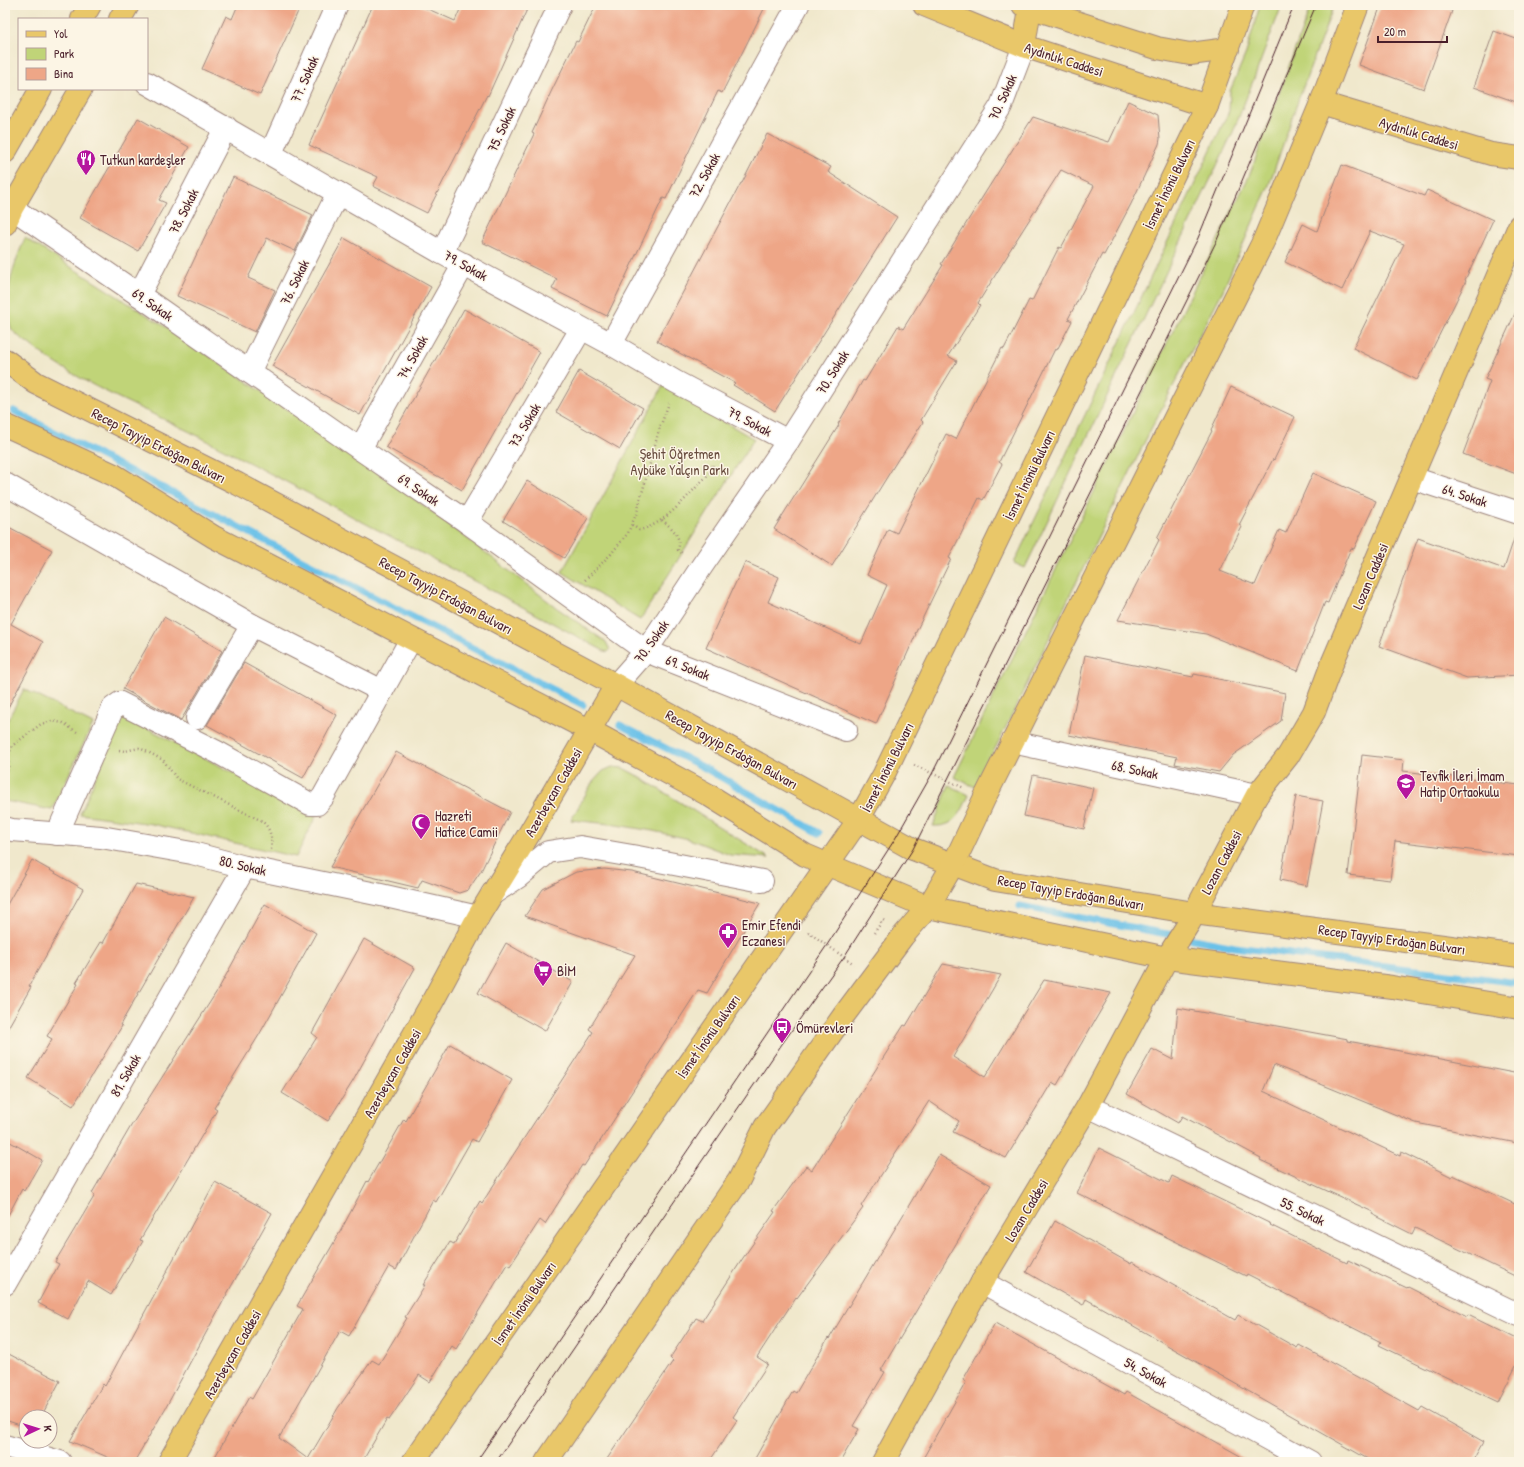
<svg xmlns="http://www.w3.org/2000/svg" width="1524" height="1467" font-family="'Patrick Hand',sans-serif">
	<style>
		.green { fill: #c0d478; stroke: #857a52 }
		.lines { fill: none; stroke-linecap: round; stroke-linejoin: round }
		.stream { stroke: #6bc1e8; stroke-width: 7 }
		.building { fill: #eea687 }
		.minor-casing { stroke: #9d847c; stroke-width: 24 }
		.major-casing { stroke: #9d847c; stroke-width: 24 }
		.path { stroke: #9d847c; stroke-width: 2.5; stroke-dasharray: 1 3; stroke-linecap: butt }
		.minor { stroke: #fff; stroke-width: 22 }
		.major { stroke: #e9c769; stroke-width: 22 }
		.tram { stroke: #4a1f2b; stroke-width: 1 }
		.labels { text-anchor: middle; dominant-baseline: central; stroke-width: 3; stroke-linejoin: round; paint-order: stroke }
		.street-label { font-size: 14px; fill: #4a1f2b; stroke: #fcf5e5 }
		.poi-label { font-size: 14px; fill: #4a1f2b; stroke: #fcf5e5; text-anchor: start }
		.park-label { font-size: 14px; fill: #684c3e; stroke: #fcf5e5 }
	</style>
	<rect width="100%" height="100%" fill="#fcf5e5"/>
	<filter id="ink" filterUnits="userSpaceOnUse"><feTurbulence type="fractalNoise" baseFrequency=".025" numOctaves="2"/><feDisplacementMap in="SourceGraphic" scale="8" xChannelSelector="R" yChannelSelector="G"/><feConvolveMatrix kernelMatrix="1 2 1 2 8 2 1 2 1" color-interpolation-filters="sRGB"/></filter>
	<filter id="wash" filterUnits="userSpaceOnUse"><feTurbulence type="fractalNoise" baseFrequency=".012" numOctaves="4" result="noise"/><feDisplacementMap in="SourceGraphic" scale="16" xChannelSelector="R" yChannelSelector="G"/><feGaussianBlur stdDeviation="0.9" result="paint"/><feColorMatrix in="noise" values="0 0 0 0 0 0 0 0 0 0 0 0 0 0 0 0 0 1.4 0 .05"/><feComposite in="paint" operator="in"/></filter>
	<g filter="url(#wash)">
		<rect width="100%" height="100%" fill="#f0e8cc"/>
		<g class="green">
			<path d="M1260 5H1282L1253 81 1233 132 1025 568 1014 563 1140 300 1229 111 1230 91 1246 53Z"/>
			<path d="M1311 5H1334L1299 98 1269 185 1223 290 1151 429 1000 739 975 787 954 777 1250 174Z"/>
			<path d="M25 238 177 334 338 444 441 518 557 608 606 642 610 650 608 652 604 651C470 578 335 507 200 437 144 408 83 386 33 347 27 342 17 336 12 330 0 302 14 264 25 238Z"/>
			<path d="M663 386 754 439 640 620 562 572Z"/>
			<path d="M24 689 93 724 52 810 5 801V725Z"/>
			<path d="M122 715 316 816 296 857 152 824 80 814Z"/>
			<path d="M612 767 623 768 638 776 769 858 730 855 689 839 653 831 610 824 571 820 592 783 603 771Z"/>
			<path d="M949 785 969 795C961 813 956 827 933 826Z"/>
		</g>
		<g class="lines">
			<g class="stream">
				<path d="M14 411 583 705"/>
				<path d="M620 725 703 767 819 833"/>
				<path d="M1020 906 1235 947 1519 983"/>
			</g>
		</g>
		<g id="blocks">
			<g class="building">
				<path d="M238 5H301L260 95 202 69 226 16 232 19Z"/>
				<path d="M373 5H419L455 21 462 5H529L488 96 487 95 427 213 373 186 378 177 309 145Z"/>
				<path d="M596 5H766L722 93 718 91 666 199 663 198 607 316 552 289 557 279 482 242 534 134 532 133 551 92 576 41 578 42Z"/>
				<path d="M1381 5H1436L1452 11 1424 89 1359 65Z"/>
				<path d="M1494 31 1519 40V103L1474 87Z"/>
				<path d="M1128 101 1158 115 1160 139 1159 144 1131 204 1104 255 1102 254 1068 319 1072 321 1057 350 1055 349 999 462 1002 464 983 500 979 498 949 558 951 559 915 634H916L876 724 706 648 745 562 779 577 768 602 861 644 887 585 867 575 888 529 897 533 946 434 956 439 1002 348 1004 349 1029 300 1032 301 1059 247 1061 248 1094 186 1061 170 1008 253H1009L978 303 980 305 948 356 957 361 921 420 923 422 901 457 900 456 832 566 774 529 839 425 838 424 863 380 865 381 898 326 903 329 943 265 941 264 975 209 1033 117 1109 142Z"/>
				<path d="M138 118 189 147 159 200 166 203 138 251 80 218Z"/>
				<path d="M767 134 831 167 828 172 897 217 775 411 733 385 735 383 657 341 741 183H742Z"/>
				<path d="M1342 165 1424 196 1427 190 1493 220 1465 280 1466 281 1417 380 1353 348 1404 244 1370 231 1342 290 1285 262 1303 224 1317 231Z"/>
				<path d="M233 177 313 215 295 251 267 238 248 278 275 290 255 332 177 296Z"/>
				<path d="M344 238 431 287 360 415 272 366Z"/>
				<path d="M1519 305V475L1463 454 1490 381 1485 379Z"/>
				<path d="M464 309 540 352 462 490 386 447Z"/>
				<path d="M579 371 643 408 620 449 556 412Z"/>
				<path d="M1231 387 1295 417 1274 460 1273 459 1239 525 1242 527 1220 571 1255 585 1279 530 1286 533 1313 473 1376 501 1354 549 1351 548 1328 603 1325 602 1298 671 1206 634 1118 620 1159 540 1157 538 1212 431 1211 430Z"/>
				<path d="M527 481 588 518 564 558 503 521Z"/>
				<path d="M5 525 52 550 11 624 43 642 5 713Z"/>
				<path d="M1516 533H1519V675L1467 678 1379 646 1418 538 1504 569Z"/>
				<path d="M164 617 222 651 181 720 123 689Z"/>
				<path d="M1085 655 1193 677 1194 674 1285 693 1281 721 1233 755 1219 772 1175 764 1177 757 1069 735Z"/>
				<path d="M244 663 337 715 303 778 207 725Z"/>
				<path d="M396 752 510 812 481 871 468 890 459 893 422 880 418 888 330 867Z"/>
				<path d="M1362 755 1404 760 1403 771 1519 785V856L1395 841 1390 880 1348 875Z"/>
				<path d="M1033 775 1093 788 1084 829 1024 816Z"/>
				<path d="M1296 796 1323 801 1307 886 1280 880Z"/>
				<path d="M32 860 83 889 29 986 31 987 5 1033V908Z"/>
				<path d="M604 869 632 872 760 903 707 993 698 990 584 1166 582 1165 545 1224 540 1220 510 1266 507 1264 456 1349 452 1346 430 1382 419 1375 389 1420 387 1419 362 1462H212L249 1397 252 1399 303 1309 297 1306 340 1232 367 1181 368 1182 404 1119 406 1121 450 1044 512 1080 477 1142 472 1139 436 1202 433 1200 396 1270 389 1266 349 1336 340 1331 279 1438 308 1459 338 1408 372 1360 379 1364 407 1318 405 1317 425 1285H423L450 1242 454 1244 480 1201 482 1203 593 1032 589 1029 635 955 525 916 543 889 576 872Z"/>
				<path d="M136 884 194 897 120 1025 122 1026 73 1106 28 1078 52 1039 47 1036 78 984 76 983 101 942 103 943Z"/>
				<path d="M265 904 316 933 259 1035 214 1108 217 1110 140 1240 143 1241 111 1295 88 1281 68 1319 38 1303 59 1264 55 1262 95 1195 92 1193 131 1126 219 988Z"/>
				<path d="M364 939 415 968 353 1081 328 1121 282 1093 317 1037 312 1033Z"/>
				<path d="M506 943 573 982 545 1031 478 993Z"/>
				<path d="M943 964 1001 975 953 1057 985 1077 1044 980 1111 993 1057 1085 1052 1082 1006 1158 953 1132 959 1121 929 1101 861 1206 863 1208 797 1298 796 1297 757 1357 768 1364 733 1417 737 1420 709 1462H605L673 1361 670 1358 696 1318 702 1321 743 1258 775 1212 773 1211 806 1166 812 1170 904 1025 906 1026Z"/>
				<path d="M1178 1008 1348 1039V1041L1519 1074V1133L1517 1143 1416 1123 1274 1065 1263 1091 1400 1156 1401 1152 1452 1177 1453 1175 1519 1206V1278L1415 1228 1412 1234 1372 1214 1373 1212 1260 1160 1261 1158 1182 1116 1178 1123 1127 1094 1152 1049 1173 1060Z"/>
				<path d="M5 1139 42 1160 24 1191 22 1189 5 1221Z"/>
				<path d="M1099 1148 1169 1183 1172 1176 1271 1224 1270 1225 1347 1263 1348 1260 1407 1288 1408 1287 1467 1317 1468 1315 1519 1340V1360L1498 1402 1379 1345 1381 1342 1247 1274 1246 1276 1077 1193Z"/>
				<path d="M939 1155 991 1185 881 1370 885 1372 853 1426 859 1429 840 1462H753L793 1391 796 1393 828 1338 829 1339Z"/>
				<path d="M215 1182 272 1213 227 1294 165 1409 134 1462H119L70 1441 103 1384 105 1386Z"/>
				<path d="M1055 1221 1131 1264 1132 1262 1235 1320 1238 1315 1297 1348 1299 1345 1419 1411 1422 1407 1484 1442 1473 1462H1373L1086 1299 1083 1305 1026 1272Z"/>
				<path d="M995 1323 1124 1395 1126 1392 1251 1462H921L966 1382 963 1380Z"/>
				<path d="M5 1352 60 1381 41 1417H26V1427L5 1420Z"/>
			</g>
		</g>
	</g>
	<g filter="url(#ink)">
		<use href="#blocks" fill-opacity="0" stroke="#9d847c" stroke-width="1"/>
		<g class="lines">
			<defs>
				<g id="minor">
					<path d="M147 83 442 253 611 344 676 382 788 441"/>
					<path d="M271 153 337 5"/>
					<path d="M12 208 139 295 360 449 467 522 646 651 846 730"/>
					<path d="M442 253 560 5"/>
					<path d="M139 295 226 127"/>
					<path d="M611 344 798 5"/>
					<path d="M249 372 338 193"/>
					<path d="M360 449 464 264"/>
					<path d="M1412 478 1519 513"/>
					<path d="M5 484 252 625 382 691"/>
					<path d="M467 522 581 329"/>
					<path d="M616 685 646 651 702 566 788 441 1001 106 1024 46"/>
					<path d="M197 718 252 625"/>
					<path d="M1012 742 1257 795"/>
					<path d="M5 828 12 830 101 837 192 853 245 867 381 895 478 917"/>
					<path d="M57 834 113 708 120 703 217 752 310 804H317L323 797 411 639"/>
					<path d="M492 894 518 877 548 852 580 847 638 857 762 881"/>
					<path d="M1088 1106 1519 1315"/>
					<path d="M982 1282 1310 1462"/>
					<path d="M5 1284 245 867"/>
					<path d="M5 1446 60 1462"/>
				</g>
				<g id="major">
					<path d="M924 5 1024 46 1207 106"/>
					<path d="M1023 5 1157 48 1190 54 1228 49"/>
					<path d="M82 19 90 5"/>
					<path d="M120 19 128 5"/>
					<path d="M1024 46 1030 8"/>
					<path d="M1321 103 1491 154 1519 158"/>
					<path d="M5 152 41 89"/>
					<path d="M5 224 12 208 81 89"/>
					<path d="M5 360 36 383 238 484 616 685 913 849 995 880 1194 913 1519 956"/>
					<path d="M5 425 114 475 214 537 589 730 707 794 805 855 928 907 1167 958 1392 987 1519 1008"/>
					<path d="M169 1462 429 1008 478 917 529 834 616 685"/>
					<path d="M413 1462 859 819 884 774 1207 106 1243 5"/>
					<path d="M546 1462 739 1180 765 1127 844 1015 903 936 928 907 954 863 985 797 1264 240 1321 103 1358 5"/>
					<path d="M883 1462 982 1282 1088 1106 1167 958 1189 923 1257 795 1288 756 1314 712 1331 666 1519 226"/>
				</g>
			</defs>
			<use href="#minor" class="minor-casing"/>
			<use href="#major" class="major-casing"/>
			<g class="path">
				<path d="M662 520C672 528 682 536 678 550L683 554"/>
				<path d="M632 525 639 530C665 525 687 496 705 478L710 472 713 465"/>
				<path d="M585 580 611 554 628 533 637 512 659 430 669 403"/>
				<path d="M119 750 125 751 139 748 148 752 163 760 177 779 262 821C271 829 272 838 271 850"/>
				<path d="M914 765 964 788"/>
				<path d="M5 774 8 769 9 754 12 746 41 724 52 721 63 723 77 732"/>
				<path d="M808 932 854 964"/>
				<path d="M874 933 883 920 886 922"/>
			</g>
			<use href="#minor" class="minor"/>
			<use href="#major" class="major"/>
			<g class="tram">
				<path d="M476 1462 827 945 895 839 932 774 1198 238 1294 5"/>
				<path d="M496 1462 782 1044 844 957 913 849 1217 240 1316 5"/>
			</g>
		</g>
	</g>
	<defs>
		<symbol id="restaurant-pin" viewBox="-11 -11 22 30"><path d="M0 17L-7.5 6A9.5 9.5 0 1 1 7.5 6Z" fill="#b5179e" stroke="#fcf5e5"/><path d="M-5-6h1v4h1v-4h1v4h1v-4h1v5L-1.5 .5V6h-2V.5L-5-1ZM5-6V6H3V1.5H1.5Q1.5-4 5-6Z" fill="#fff"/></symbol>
		<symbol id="school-pin" viewBox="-11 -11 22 30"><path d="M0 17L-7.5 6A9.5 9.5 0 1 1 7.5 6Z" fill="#b5179e" stroke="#fcf5e5"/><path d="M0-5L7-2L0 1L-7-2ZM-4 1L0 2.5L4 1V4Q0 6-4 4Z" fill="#fff"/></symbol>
		<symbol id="mosque-pin" viewBox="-11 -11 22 30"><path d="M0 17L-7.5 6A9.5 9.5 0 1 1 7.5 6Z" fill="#b5179e" stroke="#fcf5e5"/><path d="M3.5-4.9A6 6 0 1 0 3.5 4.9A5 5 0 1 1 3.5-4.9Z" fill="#fff"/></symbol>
		<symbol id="pharmacy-pin" viewBox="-11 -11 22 30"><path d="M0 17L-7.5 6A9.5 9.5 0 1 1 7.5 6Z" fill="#b5179e" stroke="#fcf5e5"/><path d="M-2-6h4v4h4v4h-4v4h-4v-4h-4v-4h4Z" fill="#fff"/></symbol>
		<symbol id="supermarket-pin" viewBox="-11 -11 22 30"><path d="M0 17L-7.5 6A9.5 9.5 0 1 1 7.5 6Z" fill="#b5179e" stroke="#fcf5e5"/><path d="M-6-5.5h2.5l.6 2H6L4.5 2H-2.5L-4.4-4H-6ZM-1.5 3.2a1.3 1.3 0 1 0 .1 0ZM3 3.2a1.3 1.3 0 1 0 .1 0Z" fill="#fff"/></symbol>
		<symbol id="bus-pin" viewBox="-11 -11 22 30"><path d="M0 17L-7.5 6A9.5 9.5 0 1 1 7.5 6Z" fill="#b5179e" stroke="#fcf5e5"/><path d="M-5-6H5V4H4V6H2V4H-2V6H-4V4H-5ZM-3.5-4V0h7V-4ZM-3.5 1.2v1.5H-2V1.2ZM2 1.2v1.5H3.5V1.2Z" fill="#fff"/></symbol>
	</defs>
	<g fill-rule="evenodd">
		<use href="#restaurant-pin" x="75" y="148" width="22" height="30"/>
		<use href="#school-pin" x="1395" y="772" width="22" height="30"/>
		<use href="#mosque-pin" x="410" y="812" width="22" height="30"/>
		<use href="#pharmacy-pin" x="717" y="921" width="22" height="30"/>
		<use href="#supermarket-pin" x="532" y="959" width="22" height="30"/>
		<use href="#bus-pin" x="771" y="1016" width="22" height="30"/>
	</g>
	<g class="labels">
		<g class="street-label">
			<text transform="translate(1064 59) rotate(18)">Aydınlık Caddesi</text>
			<text transform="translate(304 79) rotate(-66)">77. Sokak</text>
			<text transform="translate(1002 97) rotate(-65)">70. Sokak</text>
			<text transform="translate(501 129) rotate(-65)">75. Sokak</text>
			<text transform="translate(1419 133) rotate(17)">Aydınlık Caddesi</text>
			<text transform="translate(704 175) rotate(-61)">72. Sokak</text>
			<text transform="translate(1169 184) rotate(-64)">İsmet İnönü Bulvarı</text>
			<text transform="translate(183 211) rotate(-63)">78. Sokak</text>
			<text transform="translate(466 265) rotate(29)">79. Sokak</text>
			<text transform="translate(294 282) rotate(-64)">76. Sokak</text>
			<text transform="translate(153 304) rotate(35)">69. Sokak</text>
			<text transform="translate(412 357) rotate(-61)">74. Sokak</text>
			<text transform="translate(832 372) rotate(-58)">70. Sokak</text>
			<text transform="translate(750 421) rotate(28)">79. Sokak</text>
			<text transform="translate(524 425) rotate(-59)">73. Sokak</text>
			<text transform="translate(159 445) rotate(27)">Recep Tayyip Erdoğan Bulvarı</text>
			<text transform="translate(1029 475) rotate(-64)">İsmet İnönü Bulvarı</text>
			<text transform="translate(419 489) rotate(34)">69. Sokak</text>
			<text transform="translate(1465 495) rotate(18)">64. Sokak</text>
			<text transform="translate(1370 576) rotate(-67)">Lozan Caddesi</text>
			<text transform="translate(446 595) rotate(28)">Recep Tayyip Erdoğan Bulvarı</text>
			<text transform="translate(651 641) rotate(-54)">70. Sokak</text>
			<text transform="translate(688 667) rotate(22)">69. Sokak</text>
			<text transform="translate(732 749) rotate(29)">Recep Tayyip Erdoğan Bulvarı</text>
			<text transform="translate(887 767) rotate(-63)">İsmet İnönü Bulvarı</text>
			<text transform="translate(1135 769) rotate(12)">68. Sokak</text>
			<text transform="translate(553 792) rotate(-60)">Azerbeycan Caddesi</text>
			<text transform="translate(1221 862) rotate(-62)">Lozan Caddesi</text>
			<text transform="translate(243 865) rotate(13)">80. Sokak</text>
			<text transform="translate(1071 892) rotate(10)">Recep Tayyip Erdoğan Bulvarı</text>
			<text transform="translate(1392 939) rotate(8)">Recep Tayyip Erdoğan Bulvarı</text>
			<text transform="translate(708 1036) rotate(-55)">İsmet İnönü Bulvarı</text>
			<text transform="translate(392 1073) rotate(-60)">Azerbeycan Caddesi</text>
			<text transform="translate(125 1075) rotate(-60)">81. Sokak</text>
			<text transform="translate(1026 1210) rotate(-59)">Lozan Caddesi</text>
			<text transform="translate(1303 1211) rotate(26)">55. Sokak</text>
			<text transform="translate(524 1303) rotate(-55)">İsmet İnönü Bulvarı</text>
			<text transform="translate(232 1354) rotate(-60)">Azerbeycan Caddesi</text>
			<text transform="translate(1146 1372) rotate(29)">54. Sokak</text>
		</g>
		<g class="poi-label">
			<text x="100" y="159">Tutkun kardeşler</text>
			<text x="1420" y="775">Tevfik İleri İmam<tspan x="1420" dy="16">Hatip Ortaokulu</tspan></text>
			<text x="435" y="815">Hazreti<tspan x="435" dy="16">Hatice Camii</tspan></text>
			<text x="742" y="924">Emir Efendi<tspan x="742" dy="16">Eczanesi</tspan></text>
			<text x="557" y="970">BİM</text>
			<text x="796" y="1027">Ömürevleri</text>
		</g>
		<g class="park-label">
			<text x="680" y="453">Şehit Öğretmen<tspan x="680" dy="16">Aybüke Yalçın Parkı</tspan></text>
		</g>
	</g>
	<rect width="1524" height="1467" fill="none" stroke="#fcf5e5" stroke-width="20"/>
	<rect x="18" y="18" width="130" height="72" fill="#fcf5e5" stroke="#b59f9b"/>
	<rect x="26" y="31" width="20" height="6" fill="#e9c769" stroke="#b59f9b"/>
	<text x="54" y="38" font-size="12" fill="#4a1f2b">Yol</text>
	<rect x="26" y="48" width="20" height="12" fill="#c0d478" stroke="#b59f9b"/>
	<text x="54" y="58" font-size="12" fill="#4a1f2b">Park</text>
	<rect x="26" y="68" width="20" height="12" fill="#eea687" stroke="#b59f9b"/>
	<text x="54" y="78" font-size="12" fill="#4a1f2b">Bina</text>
	<g transform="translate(38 1429) rotate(86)"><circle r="19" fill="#fcf5e5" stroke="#b59f9b"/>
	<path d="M0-3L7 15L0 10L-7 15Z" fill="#b5179e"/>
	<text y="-6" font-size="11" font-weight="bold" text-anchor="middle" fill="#4a1f2b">K</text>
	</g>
	<path d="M1378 36v6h69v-6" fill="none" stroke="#4a1f2b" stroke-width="2"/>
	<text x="1384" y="36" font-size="12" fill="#4a1f2b" stroke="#fcf5e5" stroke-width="3" paint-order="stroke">20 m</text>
</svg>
